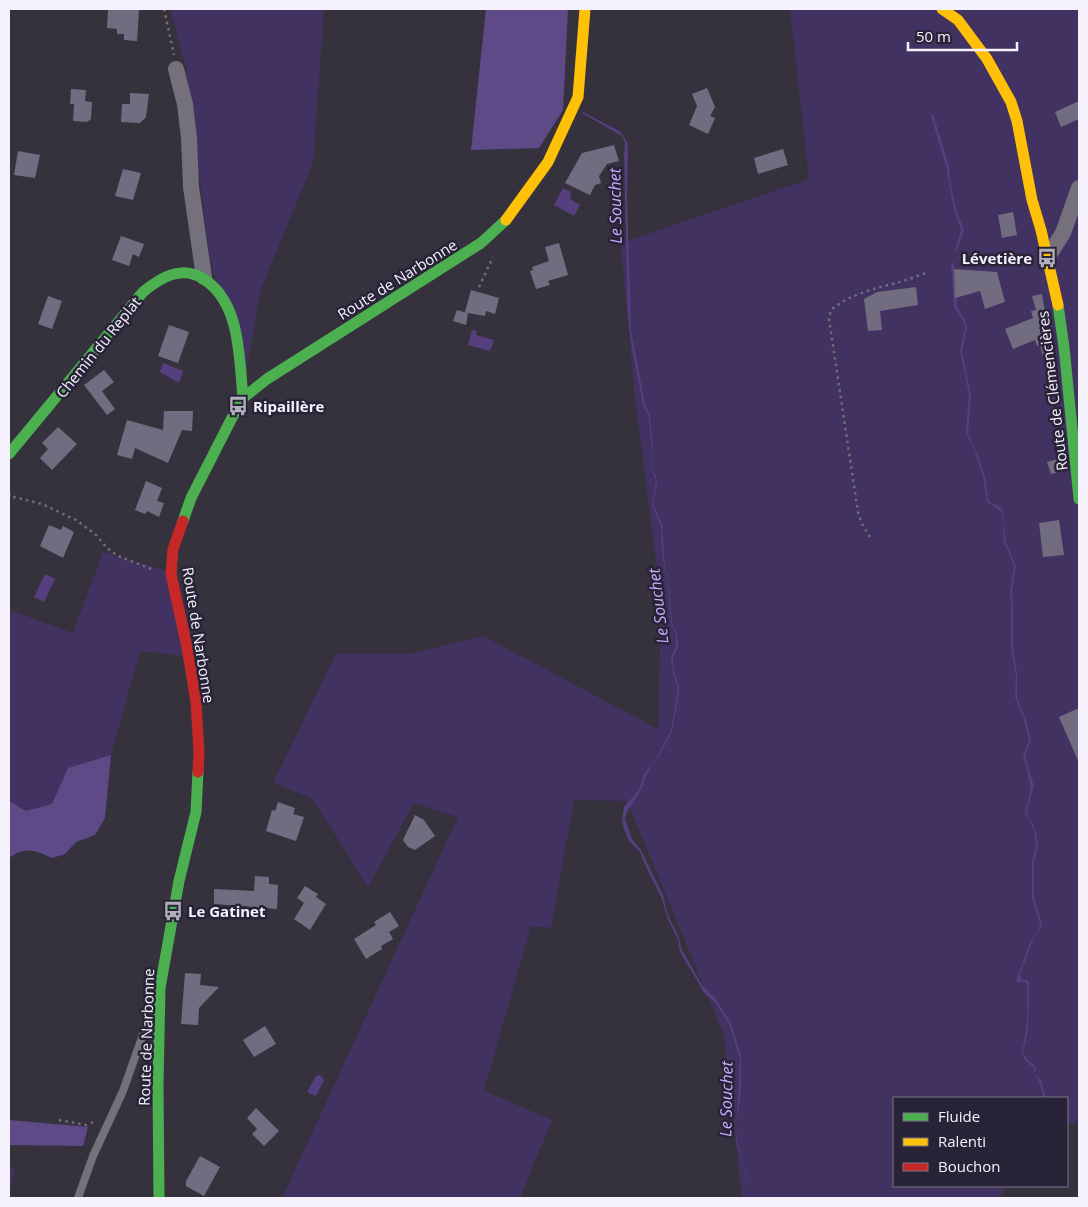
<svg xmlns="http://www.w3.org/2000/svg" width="1088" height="1207" font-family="'Open Sans',sans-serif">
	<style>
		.green { fill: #413261 }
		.forest { fill: #5f4a88 }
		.water { fill: #553f7e }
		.building { fill: #726c81 }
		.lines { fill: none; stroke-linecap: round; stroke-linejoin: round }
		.path { stroke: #716e78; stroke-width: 2.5; stroke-dasharray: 2.5 4; stroke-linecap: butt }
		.lane { stroke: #74707c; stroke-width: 8 }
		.street { stroke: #74707c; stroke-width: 16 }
		.fast { stroke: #4caf50; stroke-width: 11 }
		.slow { stroke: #ffc107; stroke-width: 11 }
		.jam { stroke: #c62828; stroke-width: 11 }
		.labels { text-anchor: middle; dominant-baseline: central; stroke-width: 5; stroke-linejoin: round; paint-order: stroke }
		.poi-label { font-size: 15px; font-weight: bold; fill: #f5f2fe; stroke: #292338; text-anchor: start }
		.street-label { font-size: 15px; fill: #f5f2fe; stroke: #292338 }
		.water-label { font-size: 16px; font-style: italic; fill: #c6affe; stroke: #292338 }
	</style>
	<rect width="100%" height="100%" fill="#35323e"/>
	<g class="green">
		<path d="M170 9H324L313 163 260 291 244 387 209 254 186 68Z"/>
		<path d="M790 9H1079V1120L1067 1125V1098H894V1186H1007L999 1198H742L724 1035 627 801 574 800 551 928 531 926 484 1091 552 1120 520 1198H282L458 817 414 803 368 887 312 798 273 783 336 654H410L483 636 658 729 661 600 635 398 621 243 809 179Z"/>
		<path d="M103 552 177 574 195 657 140 651 111 755 68 768 52 804 26 811 9 801V610L73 633Z"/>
		<path d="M15 1165 9 1198V1169Z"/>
	</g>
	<g class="forest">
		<path d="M486 9H568L563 110 539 148 471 150Z"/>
		<path d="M111 755 105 818 95 835 76 842 65 854 52 858C36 850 25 846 9 858V801L26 811 52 804 68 768Z"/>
		<path d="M9 1120 88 1127 83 1146 9 1145Z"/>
	</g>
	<g class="water">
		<path d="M583 112 621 132 628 144 627 195 631 330 645 404 650 416 653 450 651 468 656 476 657 483 653 504 662 524 665 567 669 580 672 622 677 633 678 647 673 657V662L674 672 679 686V693L672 732 659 756 652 764 646 776 642 788 627 812 625 819 632 839 641 850 663 895 668 915 678 935 682 950 702 985 715 998 731 1023 741 1056V1089L736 1129 737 1142 754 1198 736 1142 740 1059 729 1024 715 1002 705 994 680 952 678 939 668 920 661 897 645 865 640 852 629 841 622 823 624 807 638 791 645 773 658 755 671 731 678 689 673 673 671 657 676 646V634L671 622 668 579 664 568 662 548 661 527 652 505 656 480 651 469 652 452 649 418 643 404 632 348 628 317 624 155 625 142 622 136 582 113Z"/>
		<path d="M933 114 949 166 950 180 956 210 964 230 957 250H955L961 230 954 210 946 166 931 116Z"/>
		<path d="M563 188 571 192 570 199 580 205 574 216 554 205Z"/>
		<path d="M951 263H954L957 307 965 320 967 327 962 352 971 395 968 433 979 459 985 477 988 498 990 502 1002 508 1003 511 1006 542 1016 566 1012 590 1013 612V647L1017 673V698L1026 720 1031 740 1025 756 1034 786 1027 809 1028 816 1034 826 1037 838 1038 847 1034 861V898L1042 923 1040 931 1034 937 1020 975 1022 980H1028L1029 983 1028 1030 1023 1053 1027 1059 1036 1067 1035 1074 1041 1080 1046 1098H1043C1042 1094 1042 1089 1040 1085 1038 1078 1034 1076 1034 1068L1024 1059 1022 1054 1027 1022V984L1025 982H1016L1030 942 1039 930 1040 924 1032 898V862L1036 846 1034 830 1025 812 1031 787 1023 755 1029 741 1023 717 1015 697 1016 677 1011 647V605L1010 591 1014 566 1003 540 1004 525 1001 511 987 502 983 477 974 449 966 433 969 394 960 351 965 327 963 321 954 307Z"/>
		<path d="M472 330 477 331 476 335 494 340 490 351 468 345Z"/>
		<path d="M163 363 183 371 179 383 160 372Z"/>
		<path d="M45 574 55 579 44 602 34 597Z"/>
		<path d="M320 1075 324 1080 316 1096 307 1092 316 1076Z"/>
	</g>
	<g class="building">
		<path d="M108 9 139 10 137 41 124 40V34H117V29L107 28Z"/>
		<path d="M707 88 715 107 710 116 715 118 708 134 689 125 697 106 692 94Z"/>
		<path d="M71 89 86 90 85 101 92 102 91 119 87 122 73 121 74 104H70Z"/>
		<path d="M130 93 149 94 146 117 140 123 121 122 122 104H130Z"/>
		<path d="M1079 101V119L1061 127 1055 112Z"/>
		<path d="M614 145 619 161 607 164 599 176 601 183 595 185 590 195 565 183 582 153Z"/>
		<path d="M783 149 788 165 758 174 754 158Z"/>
		<path d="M18 151 40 155 35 178 14 175Z"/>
		<path d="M123 169 141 173 133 200 115 196Z"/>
		<path d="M1013 212 1017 235 1002 238 998 215Z"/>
		<path d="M121 236 144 244 139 257 133 254 129 266 112 260Z"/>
		<path d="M559 243 568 275 548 281 550 285 536 289 530 271 533 270 532 267 549 261 545 247Z"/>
		<path d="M954 269 997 272 1005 302 985 309 980 291 955 298Z"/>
		<path d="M916 287 918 305 880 311 882 330 868 331 864 299 877 292Z"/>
		<path d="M471 290 499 298 495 314 486 311 485 316 468 313 466 325 453 321 457 310 467 313 465 312Z"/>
		<path d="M1042 294 1052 356 1043 357 1040 345 1037 346 1035 340 1013 349 1005 329 1033 318 1031 311 1036 310 1032 296Z"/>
		<path d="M48 296 62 301 52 329 38 324Z"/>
		<path d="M169 325 189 332 178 363 158 356Z"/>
		<path d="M104 370 114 382 102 391 115 409 107 415 84 385Z"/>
		<path d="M164 411H193L192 431 182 430 168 463 135 448 132 459 117 455 127 420 163 430Z"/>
		<path d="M58 427 77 444 52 470 40 458 48 449 42 443Z"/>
		<path d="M1062 458 1063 471 1051 474 1047 462Z"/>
		<path d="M146 481 162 488 157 501 164 503 159 517 147 511 145 514 135 510Z"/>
		<path d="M1059 520 1064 555 1043 557 1039 523Z"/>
		<path d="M49 525 61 530 63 526 74 532 63 558 40 546Z"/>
		<path d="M1079 708V763L1059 717Z"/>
		<path d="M278 802 295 808 293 814 304 817 296 841 266 831 272 810 275 811Z"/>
		<path d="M415 815 424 820 435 836 415 850 408 847 403 840Z"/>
		<path d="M255 876 269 877V884L278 885 277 909 214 904V889L254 891Z"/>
		<path d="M305 886 318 894 316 897 326 904 310 930 294 919 304 903 297 898Z"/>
		<path d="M390 912 399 926 389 932 393 939 381 946 382 949 366 959 354 939 376 925 374 922Z"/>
		<path d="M185 973 201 974 200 985 219 987 199 1008 198 1025 181 1024Z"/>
		<path d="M265 1026 276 1044 254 1057 243 1040Z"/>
		<path d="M256 1108 279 1131 264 1146 252 1134 257 1129 247 1118Z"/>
		<path d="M200 1156 220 1167 204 1196 186 1186V1181Z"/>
	</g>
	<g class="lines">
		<g class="path">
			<path d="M164 9 174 55"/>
			<path d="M479 287 493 257"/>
			<path d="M9 493 10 496 42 504 76 520 96 535 107 548 118 556 154 570"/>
			<path d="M870 537 862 524 858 512 829 319 831 310C849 294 877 288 900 282 910 279 919 275 929 272"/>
			<path d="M59 1120 86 1125 96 1121"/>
		</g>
		<path class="lane" d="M78 1198 93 1156 123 1091 151 1012"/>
		<g class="street">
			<path d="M176 69 185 104 189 138 191 187 204 277"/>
			<path d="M1047 258 1063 233 1079 188"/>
		</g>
		<g class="fast">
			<path d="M1058 305 1064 347 1079 499"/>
			<path d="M9 454 143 292C160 278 181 265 202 278 241 301 239 358 243 398"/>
			<path d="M183 521 191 498 238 406 243 398 267 379 481 243 506 220"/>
			<path d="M159 1198 158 1085 160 988 179 881 196 812 198 772"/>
		</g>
		<g class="slow">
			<path d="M942 9 958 20 987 59 1011 102 1017 121 1032 200 1041 230 1058 305"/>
			<path d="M506 220 548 162 578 97 585 9"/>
		</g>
		<path class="jam" d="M183 521 173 549 171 574 187 647 196 702 199 753 198 772"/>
	</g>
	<defs>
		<symbol id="bus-bare" viewBox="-9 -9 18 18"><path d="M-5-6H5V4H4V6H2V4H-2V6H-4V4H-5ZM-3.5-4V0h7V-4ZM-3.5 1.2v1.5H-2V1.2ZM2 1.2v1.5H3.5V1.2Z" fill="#b2afbb" stroke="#292338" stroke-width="2.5" paint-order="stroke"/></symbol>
	</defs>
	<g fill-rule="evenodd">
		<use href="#bus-bare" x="1033" y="244" width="28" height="28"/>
		<use href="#bus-bare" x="224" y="392" width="28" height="28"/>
		<use href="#bus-bare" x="159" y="897" width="28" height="28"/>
	</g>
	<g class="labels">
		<g class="poi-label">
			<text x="1032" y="258" text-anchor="end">Lévetière</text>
			<text x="253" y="406">Ripaillère</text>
			<text x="188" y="911">Le Gatinet</text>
		</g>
		<g class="street-label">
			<text transform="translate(397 279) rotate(-32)">Route de Narbonne</text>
			<text transform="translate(98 347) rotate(-51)">Chemin du Replat</text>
			<text transform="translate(1052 391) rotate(-97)">Route de Clémencières</text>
			<text transform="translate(199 635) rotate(81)">Route de Narbonne</text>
			<text transform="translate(146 1037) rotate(-88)">Route de Narbonne</text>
		</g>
		<g class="water-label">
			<text transform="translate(615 206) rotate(-91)">Le Souchet</text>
			<text transform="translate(658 606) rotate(-97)">Le Souchet</text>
			<text transform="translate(726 1099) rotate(-89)">Le Souchet</text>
		</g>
	</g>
	<rect width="1088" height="1207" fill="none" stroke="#f5f2fe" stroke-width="20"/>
	<rect x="893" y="1097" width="175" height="90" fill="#292338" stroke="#7b7687"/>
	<rect x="903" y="1113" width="25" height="8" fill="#4caf50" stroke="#7b7687"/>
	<text x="938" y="1122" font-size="15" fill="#f5f2fe">Fluide</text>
	<rect x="903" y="1138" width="25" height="8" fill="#ffc107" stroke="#7b7687"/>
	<text x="938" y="1147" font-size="15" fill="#f5f2fe">Ralenti</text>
	<rect x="903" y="1163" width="25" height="8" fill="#c62828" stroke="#7b7687"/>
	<text x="938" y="1172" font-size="15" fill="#f5f2fe">Bouchon</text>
	<path d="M908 42v8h109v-8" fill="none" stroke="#f5f2fe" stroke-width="2.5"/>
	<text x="916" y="42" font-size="15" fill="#f5f2fe" stroke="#292338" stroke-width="4" paint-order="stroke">50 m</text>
</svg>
